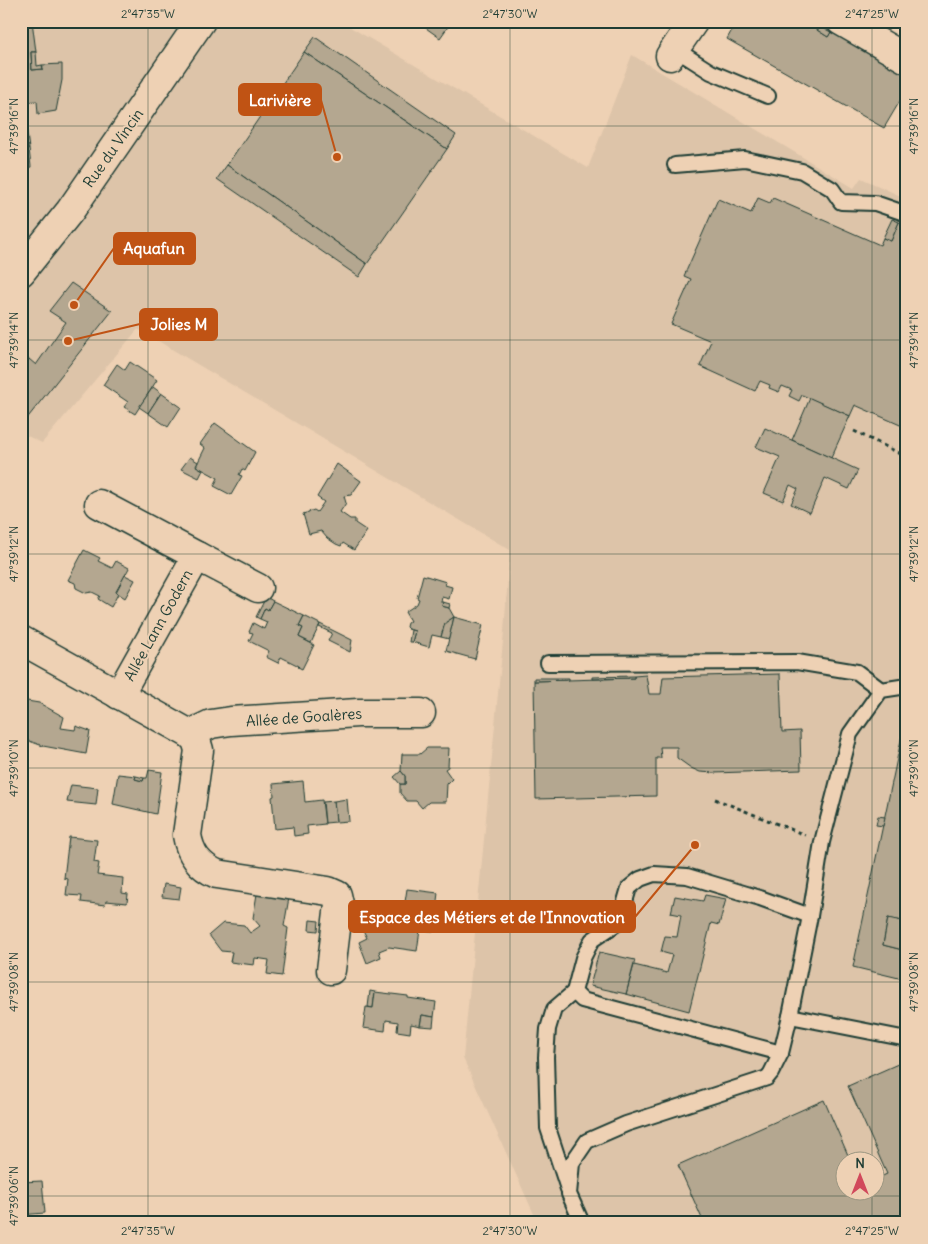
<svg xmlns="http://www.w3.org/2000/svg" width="928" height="1244" font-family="Delius,sans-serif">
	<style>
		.built { fill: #ddc4a9; fill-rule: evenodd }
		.building { fill: #b4a790; stroke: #1f3d34 }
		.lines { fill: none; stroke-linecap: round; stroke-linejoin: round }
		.lane-casing { stroke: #1f3d34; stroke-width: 18 }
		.street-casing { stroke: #1f3d34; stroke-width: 31 }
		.secondary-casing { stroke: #1f3d34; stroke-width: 31 }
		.path { stroke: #1f3d34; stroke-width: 3; stroke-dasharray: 4 4; stroke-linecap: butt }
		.lane { stroke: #eed1b4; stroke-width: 14 }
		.street { stroke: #eed1b4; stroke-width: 28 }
		.secondary { stroke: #eed1b4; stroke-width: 28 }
		.ticks { fill: none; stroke: #1f3d34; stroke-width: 1; stroke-opacity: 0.45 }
		.labels { text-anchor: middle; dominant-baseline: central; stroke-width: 4; stroke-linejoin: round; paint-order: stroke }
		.street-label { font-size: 15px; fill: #1f3d34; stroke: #eed1b4 }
		.leader { fill: none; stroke: #c05314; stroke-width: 2 }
		.callout-dot { fill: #c05314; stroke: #eed1b4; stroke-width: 2 }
		.callout { fill: #c05314; stroke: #c05314; stroke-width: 2 }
		.callout-label { font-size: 16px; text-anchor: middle; font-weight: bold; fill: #fff }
		.neatline { fill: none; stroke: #1f3d34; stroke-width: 2 }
		.ticks-label { font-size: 12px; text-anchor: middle; fill: #1f3d34 }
	</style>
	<rect width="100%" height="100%" fill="#eed1b4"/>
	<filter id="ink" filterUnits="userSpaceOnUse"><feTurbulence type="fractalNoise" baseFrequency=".02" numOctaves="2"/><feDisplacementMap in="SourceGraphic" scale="10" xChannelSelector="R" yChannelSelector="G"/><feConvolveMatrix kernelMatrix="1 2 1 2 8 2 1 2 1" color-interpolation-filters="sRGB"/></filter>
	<g filter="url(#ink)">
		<path class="built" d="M21 21H340L588 168 632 55 854 188 861 178 907 199V1223H538L463 1058 504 631 510 550 138 329 42 443 21 433ZM846 1162H876V1192H846Z"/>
		<g class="building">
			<path d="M21 21H32L36 52H31L32 70 43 69 42 65 62 64V80L56 111 38 114 37 101 23 102 29 149 21 150Z"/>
			<path d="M416 21H452L440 38Z"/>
			<path d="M737 21H811L819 26 817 30 828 37 831 32 907 75V89L884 128 727 39Z"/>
			<path d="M895 21H907V28Z"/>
			<path d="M819 26 831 32 828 37 817 30Z"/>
			<path d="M315 37 456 135 447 149 304 52Z"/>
			<path d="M31 52H36L37 66 42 65 43 69 32 70Z"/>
			<path d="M304 52 447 149 367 264 227 165Z"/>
			<path d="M29 149 31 167 21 169V150Z"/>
			<path d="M227 165 367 264 359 277 217 179Z"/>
			<path d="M758 198 770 203 773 198 880 245 883 238 891 241 899 222 907 226V428L855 405 850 416 802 395 799 401 789 396 792 390 782 386 779 392 769 388 770 385 760 381 755 391 700 366 711 341 671 324 691 279 684 276 718 199 751 213Z"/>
			<path d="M892 219 899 222 891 241 883 238Z"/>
			<path d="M71 283 112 311 25 421 21 418V368L29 359 36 365 66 322 49 311Z"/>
			<path d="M130 362 157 380 135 414 124 407 128 402 103 385 117 364 125 370Z"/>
			<path d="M153 387 161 393 148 413 139 407Z"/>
			<path d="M161 393 181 407 168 427 148 413Z"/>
			<path d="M810 398 850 416 831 458 792 440Z"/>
			<path d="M215 423 255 452 245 471 242 469 239 475 242 476 231 495 214 486 218 478 196 466 205 448 200 444Z"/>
			<path d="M765 428 858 470 849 489 825 478 810 513 791 504 798 489 790 485 783 501 764 493 780 457 756 447Z"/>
			<path d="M190 457 198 462 196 466 203 470 199 478 181 469Z"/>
			<path d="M337 464 361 481 351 495 344 496 346 503 340 512 350 519H355V523L367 531 354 550 343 543 341 546 336 544 327 538 321 531 309 534 303 514 314 510 317 512 324 502 317 497Z"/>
			<path d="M84 550 100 558 98 561 112 568 116 561 129 568 116 592 118 594 111 607 98 599 100 596 92 592 86 593 76 588 75 583 68 580Z"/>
			<path d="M125 575 135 580 125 598 116 592Z"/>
			<path d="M423 575 446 582 445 585 452 587 449 599 442 597 441 602H443L442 606 449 608 454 617 445 623 441 637 432 635 429 647 412 642 415 631 408 629 406 627 407 623 410 621 405 612 417 604 419 599 417 598Z"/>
			<path d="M266 597 273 601 268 610 265 608 260 619 256 617Z"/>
			<path d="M273 601 304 616 299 626 303 628 299 637 314 645 302 669 298 667 299 666 281 657 278 663 266 657 269 651 249 641 253 633 249 632 253 623 264 629 267 622 260 619 265 608 268 610Z"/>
			<path d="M443 602 450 604 449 608 442 606Z"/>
			<path d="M304 616 320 624 311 643 299 637 303 628 299 626Z"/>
			<path d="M454 617 449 639 441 637 445 623Z"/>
			<path d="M454 617 483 625 475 659 446 651Z"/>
			<path d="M320 624 352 640 350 652 328 641 332 633 319 627Z"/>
			<path d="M411 630 415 631 412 642H409Z"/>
			<path d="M780 674 782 732 800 731 801 770 714 773 700 772 691 768 677 758V747H660L661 758H656V796L536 799 534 681 634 678V676L646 675 649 694H661L663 677Z"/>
			<path d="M634 676V678L592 679V677Z"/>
			<path d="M534 678H569V680L534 681Z"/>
			<path d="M21 700 39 703 64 717 61 728 75 730 76 726 90 731 86 754 43 746 21 738Z"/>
			<path d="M906 716 907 922 888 918 883 945 907 951V980L853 967Z"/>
			<path d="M427 748H449L448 767 445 769 452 779 447 784 446 802H429L422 808 416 801H407L400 793V784H405V776L401 771 402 754H420Z"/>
			<path d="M149 770 162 772 156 814 113 804 118 774 136 776 135 779 143 781 144 778H147Z"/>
			<path d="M401 771 405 776V784H400L394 777Z"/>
			<path d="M136 776 144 778 143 781 135 779Z"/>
			<path d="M303 781 305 802 322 800 325 824 307 826 308 834 294 836 293 827 275 829 272 797 274 796 273 784Z"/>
			<path d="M71 785 98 788 96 805 67 802Z"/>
			<path d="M347 799 349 821 336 822 334 801Z"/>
			<path d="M334 801 336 822 325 823 323 802Z"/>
			<path d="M878 816 885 817 883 826 876 825Z"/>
			<path d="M69 837 97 840 94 862 99 863 97 875 123 878 122 893 128 894 127 903 106 901 105 905 81 902 82 896 66 895 68 879 64 878Z"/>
			<path d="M164 884 181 887 179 899 162 897Z"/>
			<path d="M258 888 290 892 284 926 288 928 282 976 267 974 269 960 255 958 254 965 230 962 232 952 221 951 209 935 223 923 244 925 250 933 260 926 253 918Z"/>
			<path d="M407 889 438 893 433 931 420 930 417 951 389 947 379 951 381 957 367 963 359 942 367 938 362 928 378 920 376 916 384 912 403 915Z"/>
			<path d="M705 895 726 899 719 925 711 923 689 1011 626 994 634 965 667 973 672 955 661 952 665 936 677 937 681 915 671 913 675 896 703 901Z"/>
			<path d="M888 918 907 922V951L883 945Z"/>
			<path d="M310 920 319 921 318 931 309 930Z"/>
			<path d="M599 952 635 960 626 994 590 986Z"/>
			<path d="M370 991 375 992 373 1008 368 1007Z"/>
			<path d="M375 992 408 996V998L436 1002 434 1017 422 1015 420 1026 411 1024 410 1033 397 1031 398 1022 386 1020 385 1031 363 1028 366 1007 373 1008Z"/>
			<path d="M422 1015 434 1017 433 1027 420 1026Z"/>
			<path d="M907 1060V1222L704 1223 678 1165 824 1100 851 1162H846V1192H876V1179L887 1174 848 1086Z"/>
			<path d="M42 1181 45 1213 21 1215V1182Z"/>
		</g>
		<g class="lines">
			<defs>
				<g id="lane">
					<path d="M675 49 711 72 768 96"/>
					<path d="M675 165 745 159 802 171 832 189 841 202 875 203 907 214"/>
					<path d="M548 663 797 662 857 672 881 690"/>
					<path d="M790 1016 907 1039"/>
					<path d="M781 1053 582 1000 574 992 583 958 592 940 619 922 629 888 640 879 654 874 687 876 760 898 810 916"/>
					<path d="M568 1189 548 1128 546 1057 548 1029 554 1009 574 992"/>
					<path d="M582 1223 569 1194 572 1163 587 1141 626 1124 767 1078 771 1073 781 1053 790 1016 810 916 822 842 850 734 881 690 907 686"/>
				</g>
				<g id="street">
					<path d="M841 21 907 59"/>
					<path d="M670 56 694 21"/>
					<path d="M99 504 197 556 119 695"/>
					<path d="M197 556 258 588"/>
					<path d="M21 640 190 734 196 740 199 750 187 835C190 854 199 866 217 874L328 891 337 895 339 904 331 970"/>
					<path d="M190 734 211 724 231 721 358 713H421"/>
				</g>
				<path id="secondary" d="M21 272 70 211 201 21"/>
			</defs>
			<use href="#lane" class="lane-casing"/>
			<use href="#street" class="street-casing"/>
			<use href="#secondary" class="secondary-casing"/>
			<g class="path">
				<path d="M854 431 907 457"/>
				<path d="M715 799 805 835"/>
			</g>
			<use href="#lane" class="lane"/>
			<use href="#street" class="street"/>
			<use href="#secondary" class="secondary"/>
		</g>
	</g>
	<path class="ticks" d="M148 21V1223M510 21V1223M872 21V1162M21 126H907M21 340H907M21 554H907M21 768H907M21 982H907M872 1192V1223M21 1196H907"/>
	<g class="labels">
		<g class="street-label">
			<text transform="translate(113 148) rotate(-55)">Rue du Vincin</text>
			<text transform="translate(158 625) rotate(-61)">Allée Lann Godern</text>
			<text transform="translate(304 717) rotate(-4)">Allée de Goalères</text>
		</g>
	</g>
	<path class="leader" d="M337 157L321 100M74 305L114 248M68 341L140 324M695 845L635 917"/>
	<g class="callout-dot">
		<circle cx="337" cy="157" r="5"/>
		<circle cx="74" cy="305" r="5"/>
		<circle cx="68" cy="341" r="5"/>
		<circle cx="695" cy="845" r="5"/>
	</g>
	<g class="callout">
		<rect x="239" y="84" width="82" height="31" rx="5"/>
		<rect x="114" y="233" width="81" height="31" rx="5"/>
		<rect x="140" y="309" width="77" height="31" rx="5"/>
		<rect x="349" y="901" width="286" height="31" rx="5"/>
	</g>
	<g class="callout-label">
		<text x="280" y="106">Larivière</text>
		<text x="154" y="254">Aquafun</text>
		<text x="179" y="330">Jolies M</text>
		<text x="492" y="923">Espace des Métiers et de l'Innovation</text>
	</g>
	<rect width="928" height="1244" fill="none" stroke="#eed1b4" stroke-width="55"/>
	<g transform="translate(860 1176)"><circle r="24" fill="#eed1b4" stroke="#9b9681"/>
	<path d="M0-4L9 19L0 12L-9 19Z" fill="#d1495b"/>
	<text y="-8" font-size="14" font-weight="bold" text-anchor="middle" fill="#1f3d34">N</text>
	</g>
	<rect x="28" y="28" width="872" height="1188" class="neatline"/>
	<g class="ticks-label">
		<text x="148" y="18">2°47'35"W</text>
		<text x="510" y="18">2°47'30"W</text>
		<text x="872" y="18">2°47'25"W</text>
		<text transform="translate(14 126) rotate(-90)" y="4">47°39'16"N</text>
		<text transform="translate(914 126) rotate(-90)" y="4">47°39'16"N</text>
		<text transform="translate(14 340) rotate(-90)" y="4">47°39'14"N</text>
		<text transform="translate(914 340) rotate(-90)" y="4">47°39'14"N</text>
		<text transform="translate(14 554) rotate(-90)" y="4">47°39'12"N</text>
		<text transform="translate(914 554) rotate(-90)" y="4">47°39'12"N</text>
		<text transform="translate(14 768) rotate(-90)" y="4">47°39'10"N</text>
		<text transform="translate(914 768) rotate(-90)" y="4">47°39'10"N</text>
		<text transform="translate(14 982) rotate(-90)" y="4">47°39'08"N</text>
		<text transform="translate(914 982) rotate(-90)" y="4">47°39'08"N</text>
		<text transform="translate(14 1196) rotate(-90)" y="4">47°39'06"N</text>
		<text x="148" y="1235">2°47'35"W</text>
		<text x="510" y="1235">2°47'30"W</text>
		<text x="872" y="1235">2°47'25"W</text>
	</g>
</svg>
